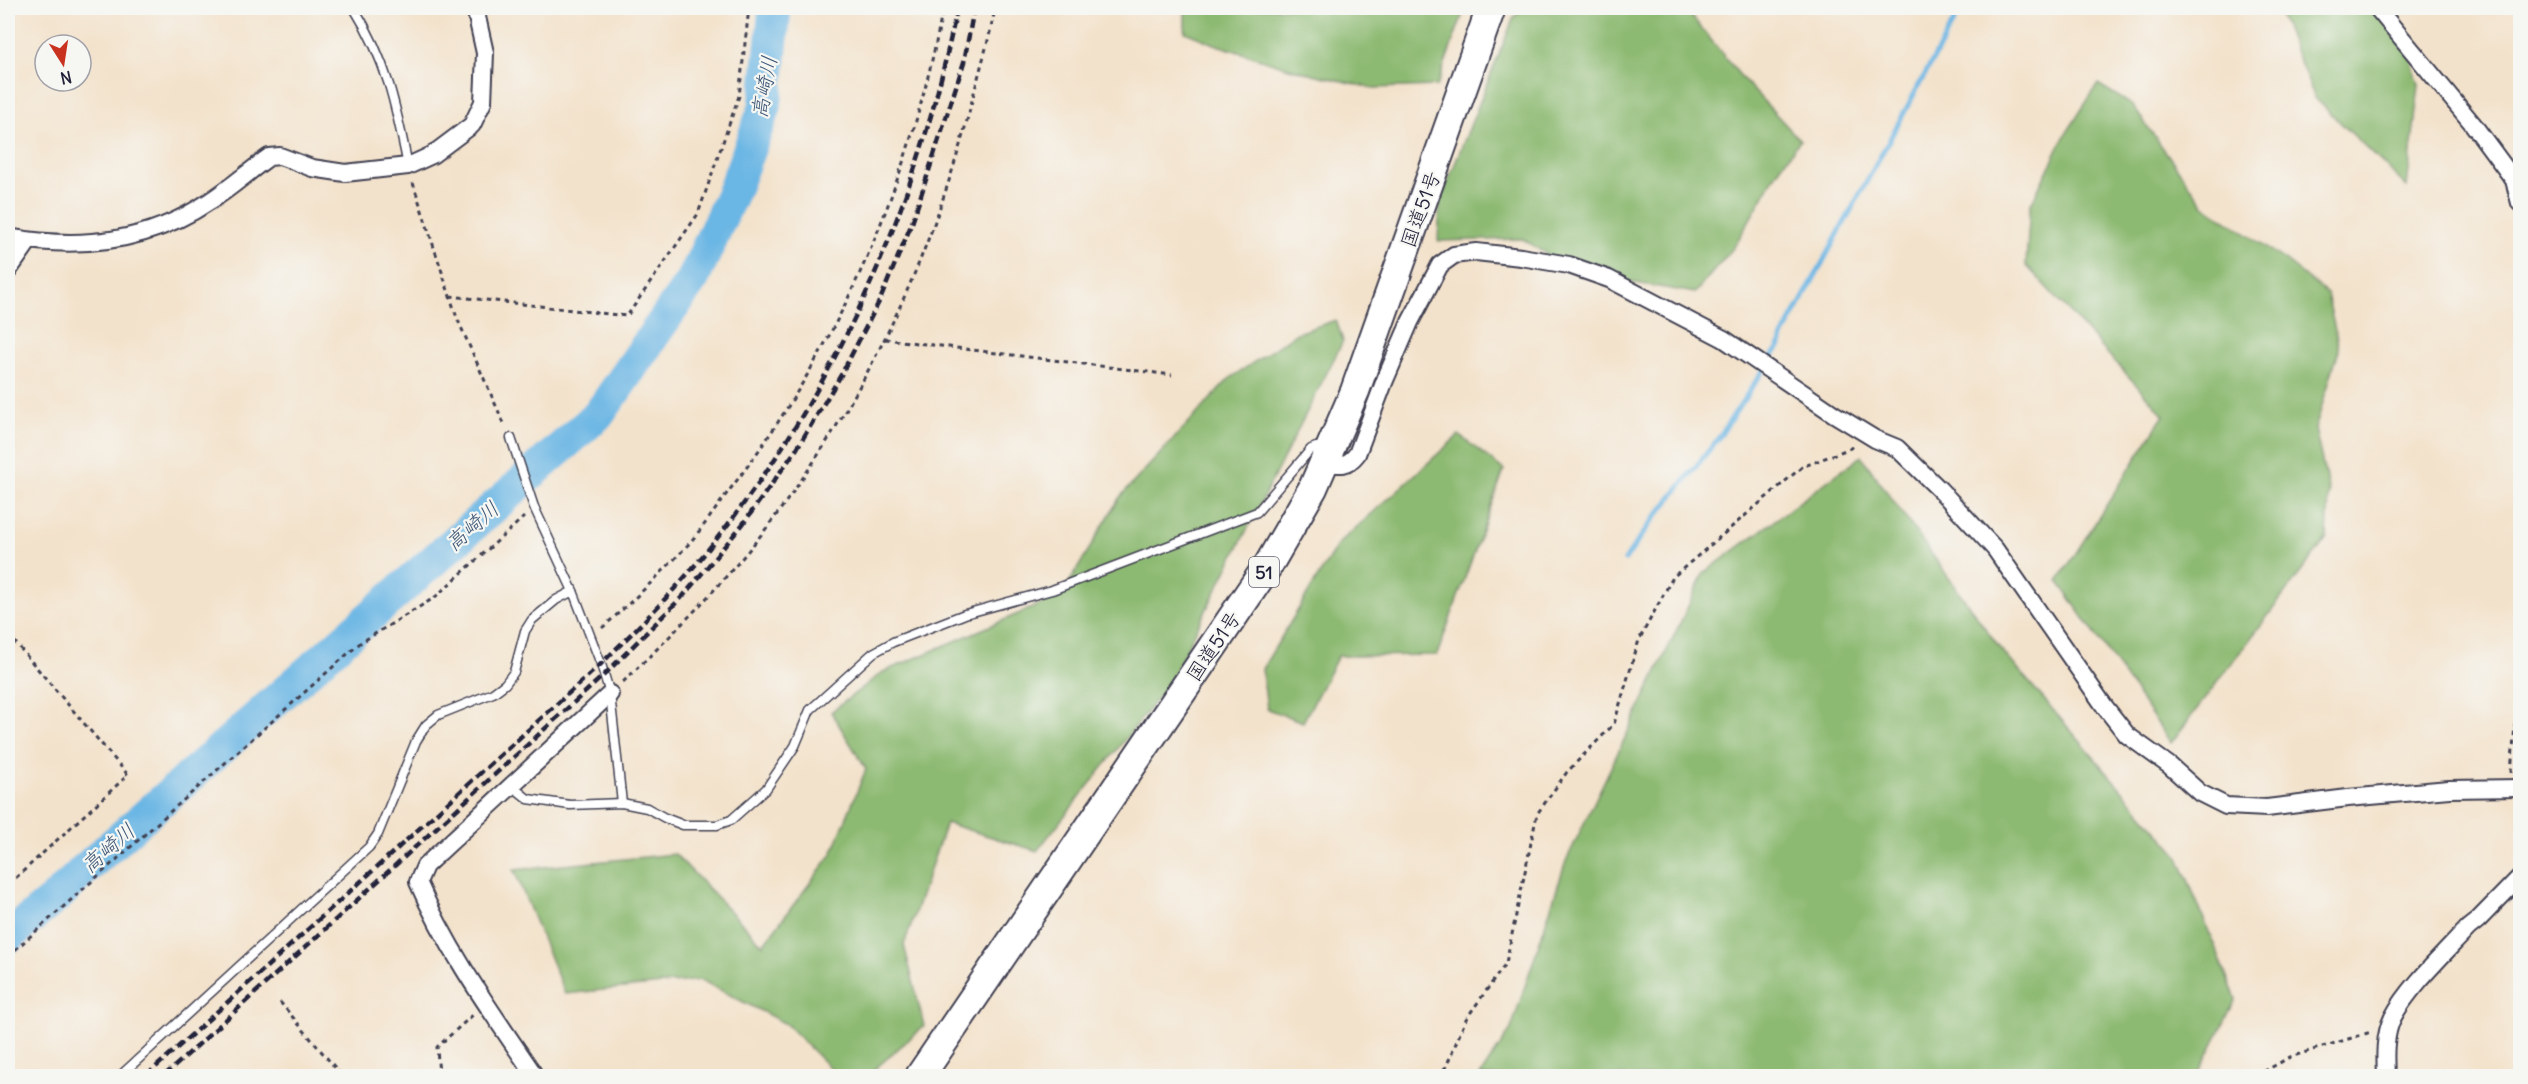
<svg xmlns="http://www.w3.org/2000/svg" width="2528" height="1084" font-family="Delius,'Klee One',sans-serif">
	<style>
		.forest { fill: #8dba72; stroke: #586e56; stroke-width: 1.5 }
		.lines { fill: none; stroke-linecap: round; stroke-linejoin: round }
		.stream { stroke: #6bb6e4; stroke-width: 5 }
		.river { stroke: #6bb6e4; stroke-width: 33 }
		.lane-casing { stroke: #413f51; stroke-width: 11 }
		.street-casing { stroke: #413f51; stroke-width: 20 }
		.highway-casing { stroke: #413f51; stroke-width: 32 }
		.path { stroke: #413f51; stroke-width: 3; stroke-dasharray: 4.5 4.5; stroke-linecap: butt }
		.lane { stroke: #fff; stroke-width: 8 }
		.street { stroke: #fff; stroke-width: 16 }
		.highway { stroke: #fff; stroke-width: 28 }
		.rail { stroke: #22223b; stroke-width: 4.5; stroke-dasharray: 9 4.5; stroke-linecap: butt }
		.labels { text-anchor: middle; dominant-baseline: central; stroke-width: 4.5; stroke-linejoin: round; paint-order: stroke }
		.shield { fill: #f6f6f2; stroke: #626272; stroke-width: 1.5 }
		.shield-label { font-size: 18px; font-weight: bold; fill: #22223b }
		.street-label { font-size: 20px; fill: #22223b; stroke: #f6f6f2 }
		.water-label { font-size: 21px; font-style: italic; fill: #3c5676; stroke: #f6f6f2 }
	</style>
	<rect width="100%" height="100%" fill="#f6f6f2"/>
	<filter id="ink" filterUnits="userSpaceOnUse"><feTurbulence type="fractalNoise" baseFrequency=".0167" numOctaves="2"/><feDisplacementMap in="SourceGraphic" scale="12" xChannelSelector="R" yChannelSelector="G"/><feConvolveMatrix kernelMatrix="1 2 1 2 8 2 1 2 1" color-interpolation-filters="sRGB"/></filter>
	<filter id="wash" filterUnits="userSpaceOnUse"><feTurbulence type="fractalNoise" baseFrequency=".008" numOctaves="4" result="noise"/><feDisplacementMap in="SourceGraphic" scale="24" xChannelSelector="R" yChannelSelector="G"/><feGaussianBlur stdDeviation="1.35" result="paint"/><feColorMatrix in="noise" values="0 0 0 0 0 0 0 0 0 0 0 0 0 0 0 0 0 1.4 0 .05"/><feComposite in="paint" operator="in"/></filter>
	<g filter="url(#wash)">
		<rect width="100%" height="100%" fill="#f3e2cb"/>
		<g class="forest">
			<path d="M1185 8H1465L1437 86 1371 88 1292 69 1217 45 1185 32Z"/>
			<path d="M1524 8H1685L1742 78 1800 140 1776 174 1734 247 1695 293 1575 273 1523 239 1438 241 1440 201 1514 17Z"/>
			<path d="M2277 8H2397L2419 85 2407 187 2315 98Z"/>
			<path d="M2098 84 2132 105 2204 205 2286 261 2327 294 2339 349 2315 429 2329 492 2327 538 2171 743 2058 581 2164 415 2026 265 2030 206 2064 137Z"/>
			<path d="M1336 320 1343 341 1168 685 1037 851 946 823 904 945 924 1026 867 1076H838L786 1024 701 980 565 994 514 870 675 854 763 945 832 854 866 769 831 712 883 672 1062 595 1120 497 1229 379 1297 333Z"/>
			<path d="M1459 435 1504 470 1437 655 1338 656 1303 722 1267 709 1262 669 1338 544Z"/>
			<path d="M1861 456 1998 646 2178 855 2236 999 2197 1076H1480L1511 1029 1566 861 1704 573Z"/>
		</g>
		<g class="lines">
			<path class="stream" d="M1625 560 1647 528 1717 440 1782 342V337L1961 8"/>
			<path class="river" d="M8 937 61 893 86 868 599 414 694 277 734 189 765 107 775 8"/>
		</g>
	</g>
	<g filter="url(#ink)">
		<g class="lines">
			<defs>
				<g id="lane">
					<path d="M354 8C387 61 396 106 408 166"/>
					<path d="M511 438 534 507 573 591 601 664 610 694 622 803"/>
					<path d="M512 786 528 799 570 805 622 803 647 808 665 818 683 825H717L731 820 766 789 795 746 810 710 873 653 893 642 965 614 1052 590 1257 512 1311 449 1316 447 1325 449"/>
					<path d="M120 1076 369 847 378 834 416 741 426 725 438 715 493 693 505 684 514 672 525 631 532 620 556 600 573 591"/>
				</g>
				<g id="street">
					<path d="M2377 8 2472 123 2514 180 2520 203"/>
					<path d="M8 237C80 250 148 243 210 201 231 188 249 171 269 157L280 156 312 168 345 173 408 166 432 155 472 125 483 102 485 53 475 8"/>
					<path d="M8 271 29 241"/>
					<path d="M1325 462C1340 465 1347 467 1357 454L1385 380 1410 322 1440 265 1454 255 1476 252 1521 257 1569 265 1609 279 1724 339 1834 414 1875 439 1897 448 1940 490 1995 549 2105 707 2127 735 2170 766 2200 793 2226 806 2267 808 2348 798 2449 789 2520 788"/>
					<path d="M535 1076C493 1014 448 952 418 882L425 866 610 694"/>
					<path d="M2386 1076C2385 1057 2384 1035 2393 1017 2408 988 2445 953 2468 928L2478 920 2520 877"/>
				</g>
				<path id="highway" d="M920 1076 1269 564 1313 488 1355 391 1491 8"/>
			</defs>
			<use href="#lane" class="lane-casing"/>
			<use href="#street" class="street-casing"/>
			<use href="#highway" class="highway-casing"/>
			<g class="path">
				<path d="M413 183 457 318 505 426"/>
				<path d="M450 296 627 316 698 214 739 96 749 8"/>
				<path d="M885 339 1172 375"/>
				<path d="M602 628C630 603 658 577 684 549 700 532 714 511 728 492 838 351 910 183 943 8"/>
				<path d="M8 634 128 775 8 885"/>
				<path d="M623 682C674 633 725 582 768 526 864 400 930 262 970 109 978 75 989 42 995 8"/>
				<path d="M2511 772 2520 667"/>
				<path d="M8 956 360 643 434 598 524 517"/>
				<path d="M280 1002 342 1076"/>
				<path d="M439 1076 437 1047 474 1014"/>
				<path d="M1437 1076 1446 1067 1466 1019 1506 963 1537 814 1567 772 1614 724 1639 640 1673 577 1802 467 1853 447"/>
				<path d="M2256 1076 2290 1057 2371 1032"/>
			</g>
			<use href="#lane" class="lane"/>
			<use href="#street" class="street"/>
			<use href="#highway" class="highway"/>
			<g class="rail">
				<path d="M146 1076 601 664C635 630 670 596 701 558 833 400 917 208 957 8"/>
				<path d="M164 1076 604 675 684 595 743 524 796 450 841 375 880 300 912 223 964 62 974 8"/>
			</g>
		</g>
	</g>
	<g class="labels">
		<rect class="shield" x="1249" y="557" width="30" height="30" rx="4.5"/>
		<g class="shield-label">
			<text x="1264" y="572">51</text>
		</g>
		<g class="street-label">
			<text transform="translate(1420 209) rotate(-70)">国道51号</text>
			<text transform="translate(1213 646) rotate(-56)">国道51号</text>
		</g>
		<g class="water-label">
			<text transform="translate(764 87) rotate(-80)">高崎川</text>
			<text transform="translate(472 526) rotate(-41)">高崎川</text>
			<text transform="translate(108 848) rotate(-41)">高崎川</text>
		</g>
	</g>
	<rect width="2528" height="1084" fill="none" stroke="#f6f6f2" stroke-width="30"/>
	<g transform="translate(63 63) rotate(168)"><circle r="28" fill="#f6f6f2" stroke="#a1a1a9" stroke-width="1.5"/>
	<path d="M0-4.5L10 22L0 15L-10 22Z" fill="#c8321e"/>
	<text y="-9" font-size="16" font-weight="bold" text-anchor="middle" fill="#22223b">N</text>
	</g>
</svg>
